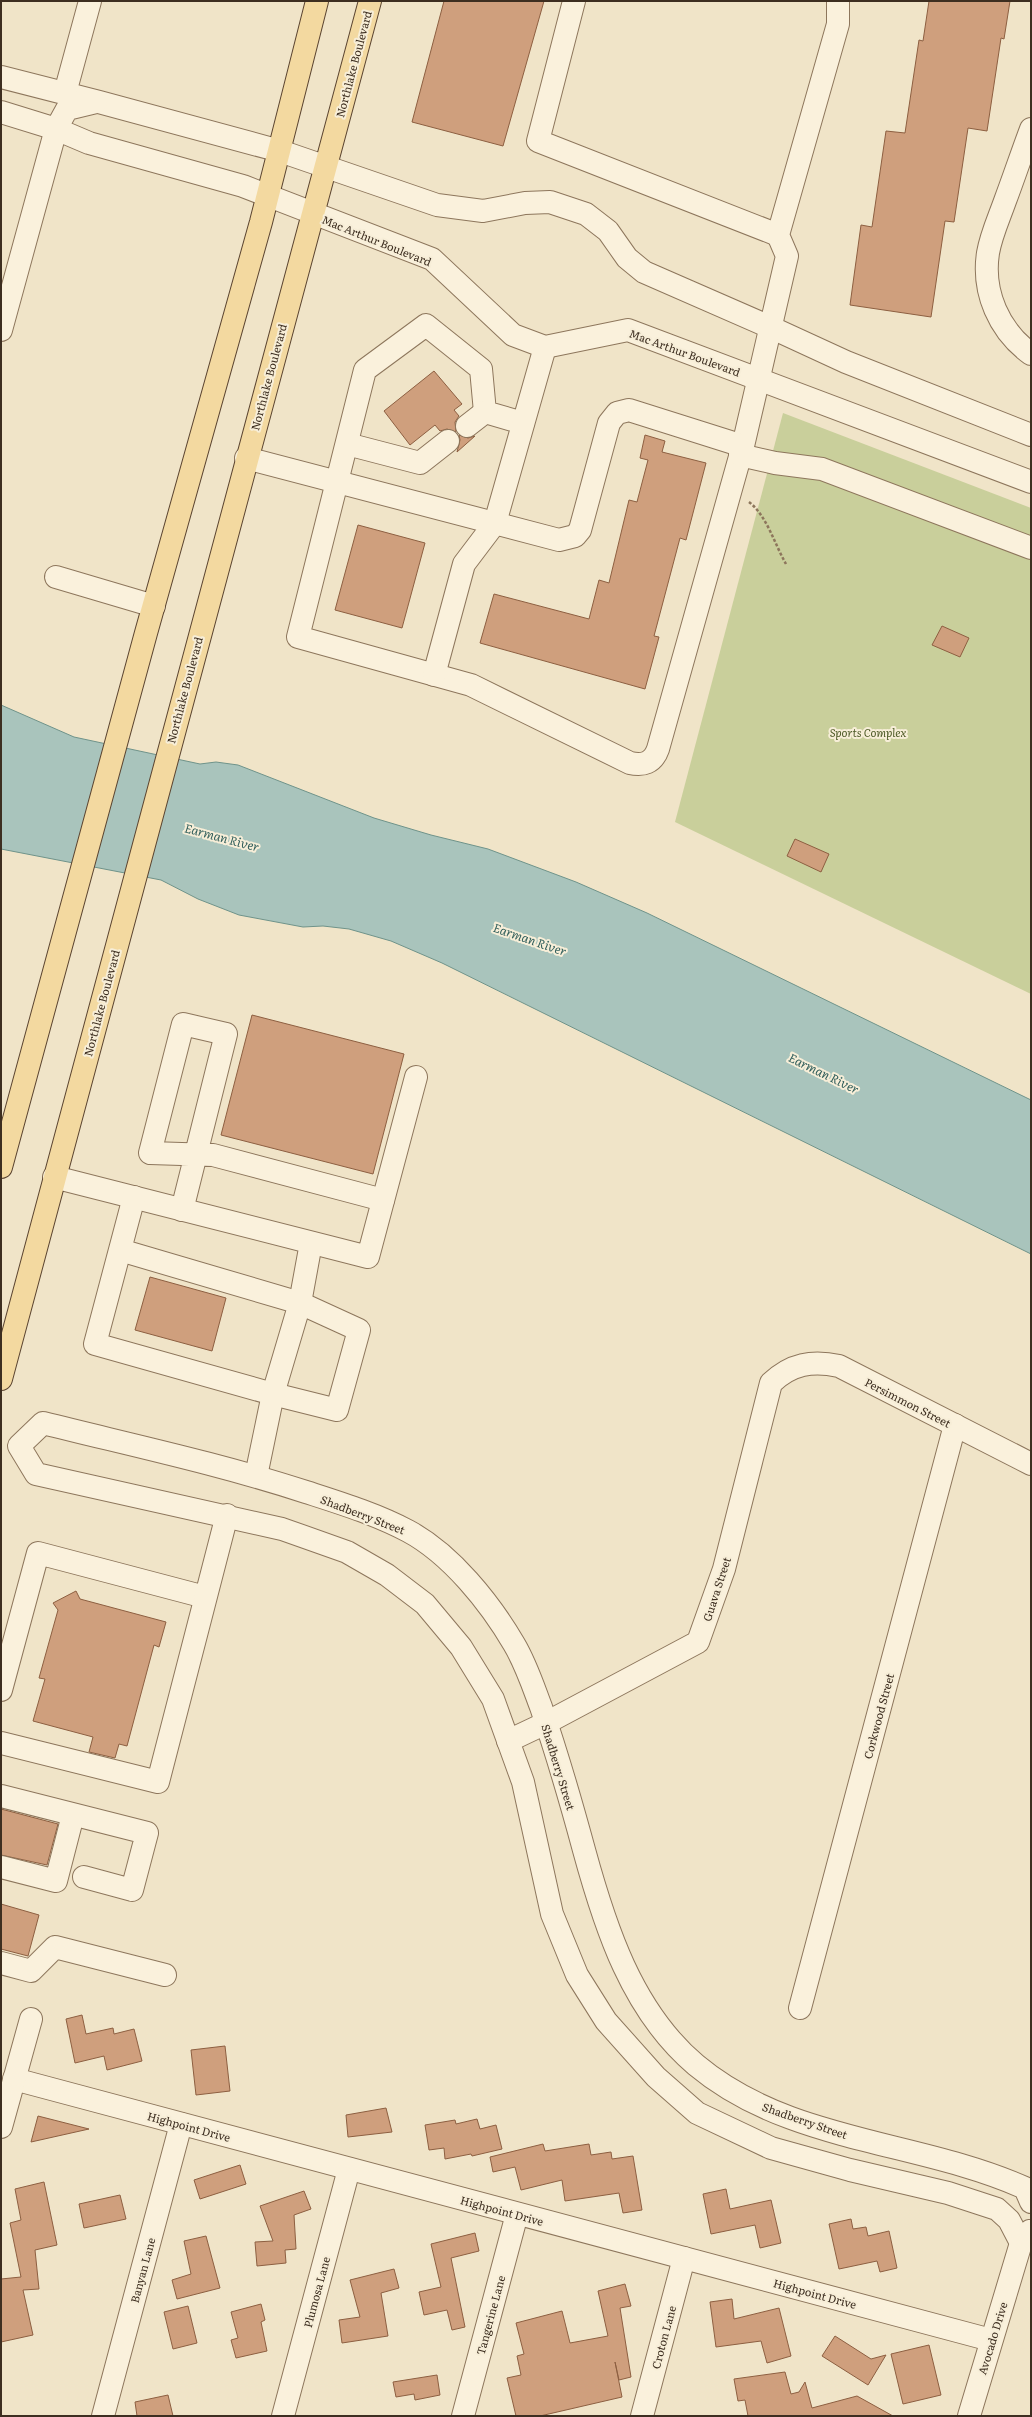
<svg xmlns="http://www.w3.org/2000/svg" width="1032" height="2417" font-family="Literata,serif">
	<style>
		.green { fill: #c9cf9b }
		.water { fill: #a9c4bc; stroke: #6f938a }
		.building { fill: #cf9f7d; stroke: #8d5f41 }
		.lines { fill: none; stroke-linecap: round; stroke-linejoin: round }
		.minor-casing { stroke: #8d765c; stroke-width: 24 }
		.major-casing { stroke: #5b4430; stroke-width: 24 }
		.path { stroke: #8d765c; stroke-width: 2.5; stroke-dasharray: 3 2; stroke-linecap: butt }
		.minor { stroke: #faf1dc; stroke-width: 22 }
		.major { stroke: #f3d9a0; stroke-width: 22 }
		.labels { text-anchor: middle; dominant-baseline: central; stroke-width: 4; stroke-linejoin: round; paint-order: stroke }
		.street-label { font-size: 11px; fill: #3d2e20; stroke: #f7eed8 }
		.park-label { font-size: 11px; font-style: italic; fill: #4d5a26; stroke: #f7eed8 }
		.water-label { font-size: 12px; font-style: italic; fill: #2f5d5a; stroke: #f7eed8 }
	</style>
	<rect width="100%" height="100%" fill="#f0e4c8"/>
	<path class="green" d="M783 413 1031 508V994L675 822Z"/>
	<path class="water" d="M1 705 74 737 200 764 216 762 238 765 374 818 431 835 488 849 576 882 647 913 1031 1100V1254L442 963 391 941 349 929 323 926 303 927 239 915 198 899 161 880 1 849Z"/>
	<g class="building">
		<path d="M444 1H544L503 146 412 122Z"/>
		<path d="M929 1H1010L1004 39 1001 38 987 131 968 128 954 222 945 221 931 317 850 305 861 225 872 227 886 131 905 133 919 40 923 41Z"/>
		<path d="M434 371 462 404 454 410 459 416 455 422 456 432 447 429 440 431 435 425 410 445 384 411Z"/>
		<path d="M459 435 468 438 475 436 457 452 460 440Z"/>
		<path d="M645 435 665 441 662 452 706 463 686 540 680 538 654 636 659 637 645 689 480 643 494 594 589 619 599 580 609 583 629 500 637 502 648 460 640 458Z"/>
		<path d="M358 525 425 543 402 628 335 610Z"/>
		<path d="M942 626 969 638 960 657 932 645Z"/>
		<path d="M795 839 829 854 821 872 787 856Z"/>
		<path d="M252 1015 404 1054 373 1174 221 1135Z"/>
		<path d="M150 1277 226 1298 212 1351 135 1330Z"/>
		<path d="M76 1591 80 1599 166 1622 159 1647 154 1645 127 1746 119 1744 115 1758 89 1752 93 1737 33 1721 45 1679 39 1678 58 1610 53 1603Z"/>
		<path d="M1 1809 58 1824 47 1865 1 1855Z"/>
		<path d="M1 1904 39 1915 28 1956 1 1949Z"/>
		<path d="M82 2015 86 2034 113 2028 114 2034 134 2029 142 2061 107 2070 104 2056 75 2063 66 2019Z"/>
		<path d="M225 2046 230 2091 196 2095 191 2050Z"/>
		<path d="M386 2108 392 2132 348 2137 346 2115Z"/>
		<path d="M38 2116 89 2129 31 2142Z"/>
		<path d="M477 2119 480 2129 496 2125 502 2149 472 2156 471 2154 445 2159 444 2148 429 2150 425 2125 455 2120 456 2124Z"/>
		<path d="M543 2144 545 2151 589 2144 591 2155 611 2152 612 2159 633 2156 642 2210 623 2213 619 2193 565 2201 562 2180 521 2190 515 2167 493 2172 490 2157Z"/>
		<path d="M240 2165 246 2184 200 2199 194 2180Z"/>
		<path d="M44 2182 57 2245 35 2250 39 2289 23 2290 33 2335 1 2342V2279L21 2277 10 2223 21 2220 15 2189Z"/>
		<path d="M726 2189 730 2209 771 2200 781 2243 760 2248 755 2225 711 2234 703 2194Z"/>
		<path d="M304 2191 311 2209 294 2215 296 2249 285 2250 286 2263 257 2266 255 2242 273 2241 260 2206Z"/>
		<path d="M120 2195 126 2219 84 2228 79 2204Z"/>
		<path d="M851 2219 853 2229 866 2227 868 2236 889 2231 897 2268 880 2272 877 2261 839 2269 829 2224Z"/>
		<path d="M475 2233 479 2251 451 2258 465 2327 452 2330 447 2310 424 2315 419 2292 441 2287 431 2244Z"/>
		<path d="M206 2236 220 2288 177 2299 172 2280 191 2274 184 2241Z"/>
		<path d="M394 2269 399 2288 381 2293 388 2336 342 2343 339 2320 360 2317 350 2280Z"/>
		<path d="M625 2284 631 2306 620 2308 631 2377 619 2380 615 2362 622 2397 540 2416H516L507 2378 521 2375 517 2356 524 2354 516 2323 562 2311 570 2343 608 2336 598 2291Z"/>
		<path d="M732 2299 734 2319 779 2308 791 2356 767 2363 761 2341 716 2347 710 2302Z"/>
		<path d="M261 2304 265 2320 261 2322 267 2351 236 2358 231 2340 238 2338 231 2312Z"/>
		<path d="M188 2306 197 2343 173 2349 164 2312Z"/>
		<path d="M835 2336 871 2359 886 2355 868 2385 822 2356Z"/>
		<path d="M929 2345 941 2395 903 2404 891 2354Z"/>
		<path d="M785 2372 791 2394 799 2392 805 2382 812 2408 857 2396 893 2416H748L745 2400 738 2401 734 2379Z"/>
		<path d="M437 2375 440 2395 415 2400 414 2394 396 2397 393 2382Z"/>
		<path d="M168 2395 173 2416H137L135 2402Z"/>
	</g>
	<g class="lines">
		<defs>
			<g id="minor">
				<path d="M574 1 538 141 778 235"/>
				<path d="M1 77 99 102 280 151 437 205 483 211 525 203 550 202 586 214 608 231 627 258 644 272 770 327 846 362 1031 435"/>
				<path d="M65 93 90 1"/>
				<path d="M1 112 56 129 89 143 243 186 432 259 513 335 545 347 628 330 1031 482"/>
				<path d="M1031 129C1022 153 1014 177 1005 201 999 218 991 235 988 253 982 292 999 331 1031 354"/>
				<path d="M1 330 56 129 67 109 96 102"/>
				<path d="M523 423 485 412 481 369 426 325 365 370 298 637 471 685 630 763C643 766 653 763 658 749L743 446 787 256 778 235 838 24V1"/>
				<path d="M467 426 485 412"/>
				<path d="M347 444 420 463 448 441"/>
				<path d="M740 455 775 463 822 469 1031 548"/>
				<path d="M246 458 559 540 575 536 580 530 609 423 617 413 629 410 743 446"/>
				<path d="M56 577 154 606"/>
				<path d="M434 675 464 564 495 523 545 347"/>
				<path d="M54 1177 368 1257 416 1077"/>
				<path d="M182 1210 226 1034 183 1024 150 1153 213 1155 383 1200"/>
				<path d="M120 1250 300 1303 359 1330 337 1410 273 1394 95 1344 134 1197"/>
				<path d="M256 1476 273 1394 300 1303 311 1243"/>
				<path d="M1 1690 38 1553 205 1597"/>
				<path d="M508 1741 546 1723 698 1642 724 1569 771 1383C791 1364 812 1360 839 1366L1031 1464"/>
				<path d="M1 1743 158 1782 227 1515"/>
				<path d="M1 1796 147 1833 132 1890 84 1877"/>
				<path d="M1 1867 56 1881 73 1815"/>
				<path d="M1 1963 31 1971 55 1947 165 1975"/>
				<path d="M800 2008 955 1425"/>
				<path d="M14 2079 991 2340"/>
				<path d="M1 2127 31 2019"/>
				<path d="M1021 2243 1009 2220 997 2209 948 2193 850 2170 771 2148 697 2113 656 2077 606 2021 577 1975 552 1914 523 1782 493 1699 461 1647 425 1604 387 1575 347 1552 282 1529 36 1474 19 1446 43 1423C131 1445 220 1464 306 1492 340 1503 376 1514 408 1531 451 1554 490 1603 514 1644 526 1664 533 1686 541 1707 557 1754 571 1802 584 1850 605 1927 632 2011 696 2065 789 2143 918 2140 1025 2188L1031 2202"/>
				<path d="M103 2416 181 2124"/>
				<path d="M283 2416 349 2169"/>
				<path d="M463 2416 517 2214"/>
				<path d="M642 2416 684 2258"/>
				<path d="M969 2416 1021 2243 1030 2231"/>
			</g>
			<g id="major">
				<path d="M1 1167 146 633 261 222 317 1"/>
				<path d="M1 1379 370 1"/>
			</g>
		</defs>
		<use href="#minor" class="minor-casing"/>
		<use href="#major" class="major-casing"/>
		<path class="path" d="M749 502C767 516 774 543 786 564"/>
		<use href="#minor" class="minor"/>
		<use href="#major" class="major"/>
	</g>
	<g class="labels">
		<g class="street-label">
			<text transform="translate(353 64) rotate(-75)">Northlake Boulevard</text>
			<text transform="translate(377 240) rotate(22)">Mac Arthur Boulevard</text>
			<text transform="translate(685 352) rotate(20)">Mac Arthur Boulevard</text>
			<text transform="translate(268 377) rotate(-75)">Northlake Boulevard</text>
			<text transform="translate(184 690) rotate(-75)">Northlake Boulevard</text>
			<text transform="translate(101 1003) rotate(-75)">Northlake Boulevard</text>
			<text transform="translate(908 1402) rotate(27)">Persimmon Street</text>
			<text transform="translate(363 1514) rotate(21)">Shadberry Street</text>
			<text transform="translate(716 1589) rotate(-72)">Guava Street</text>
			<text transform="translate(878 1716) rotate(-75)">Corkwood Street</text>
			<text transform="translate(559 1767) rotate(73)">Shadberry Street</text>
			<text transform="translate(805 2120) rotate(19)">Shadberry Street</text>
			<text transform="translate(189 2126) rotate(15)">Highpoint Drive</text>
			<text transform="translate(502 2210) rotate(15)">Highpoint Drive</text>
			<text transform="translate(142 2270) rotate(-75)">Banyan Lane</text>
			<text transform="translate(316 2292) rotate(-75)">Plumosa Lane</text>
			<text transform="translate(815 2293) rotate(15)">Highpoint Drive</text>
			<text transform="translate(490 2315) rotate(-75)">Tangerine Lane</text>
			<text transform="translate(663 2337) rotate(-75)">Croton Lane</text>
			<text transform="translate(992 2338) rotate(-73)">Avocado Drive</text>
		</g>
		<g class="park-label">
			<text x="868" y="732">Sports Complex</text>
		</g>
		<g class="water-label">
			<text transform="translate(222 837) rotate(15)">Earman River</text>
			<text transform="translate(530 939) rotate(19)">Earman River</text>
			<text transform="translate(824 1073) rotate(26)">Earman River</text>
		</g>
	</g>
	<rect width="1032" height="2417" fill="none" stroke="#3d2e20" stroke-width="4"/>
</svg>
